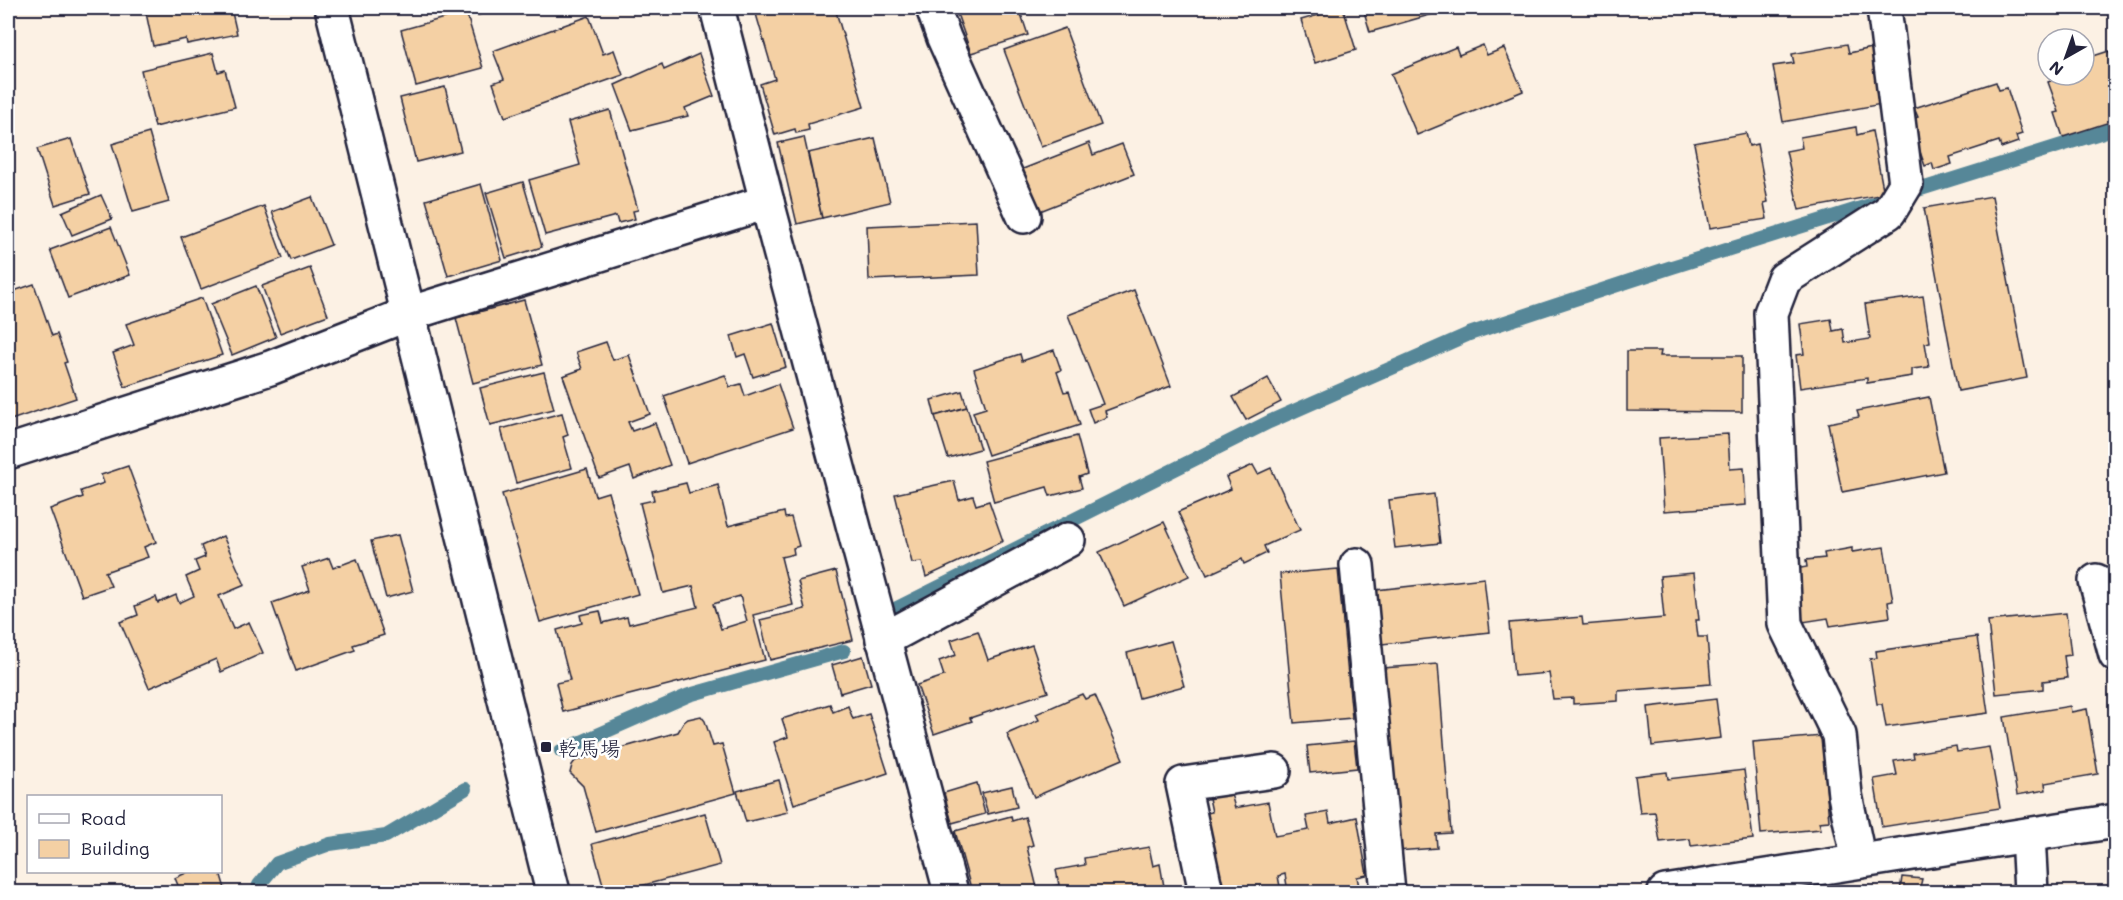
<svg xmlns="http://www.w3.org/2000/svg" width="2123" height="900" font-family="Mali,'Klee One',sans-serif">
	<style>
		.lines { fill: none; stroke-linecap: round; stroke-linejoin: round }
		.stream { stroke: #578798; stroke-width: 14 }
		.building { fill: #f4d0a4; stroke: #22223b; stroke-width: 1.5; fill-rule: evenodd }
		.minor-casing { stroke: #22223b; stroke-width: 38 }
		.tertiary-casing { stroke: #22223b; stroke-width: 38 }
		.minor { stroke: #fff; stroke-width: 33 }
		.tertiary { stroke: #fff; stroke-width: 33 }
		.poi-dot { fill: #22223b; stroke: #fff; stroke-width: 2 }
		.labels { text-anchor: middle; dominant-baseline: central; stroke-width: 5; stroke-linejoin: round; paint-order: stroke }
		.poi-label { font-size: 21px; fill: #22223b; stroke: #fff; text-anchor: start }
	</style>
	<rect width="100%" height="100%" fill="#fcf1e4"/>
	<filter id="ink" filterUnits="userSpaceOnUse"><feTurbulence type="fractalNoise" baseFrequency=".0167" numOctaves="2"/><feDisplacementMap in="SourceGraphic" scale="12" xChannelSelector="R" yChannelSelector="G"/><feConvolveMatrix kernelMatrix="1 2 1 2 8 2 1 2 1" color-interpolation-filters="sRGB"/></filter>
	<g filter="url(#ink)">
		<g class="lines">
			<g class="stream">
				<path d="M897 608 1269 422 1469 334 1672 267 2116 128"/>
				<path d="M561 751 689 695 844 651"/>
				<path d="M257 892 259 885 277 863 330 844 386 836 465 789"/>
			</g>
		</g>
		<g class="building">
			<path d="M145 8H231L237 34 187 44 186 39 153 46Z"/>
			<path d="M476 8H506L478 15Z"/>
			<path d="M779 8H835L864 107 808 124 809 130 796 133 795 129 775 135 760 84 775 79 756 14Z"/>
			<path d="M955 8H1019L1028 35 971 53Z"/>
			<path d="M1343 8 1356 50 1315 63 1301 20Z"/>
			<path d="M1363 8H1454L1370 32Z"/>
			<path d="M466 12 483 68 416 86 401 30Z"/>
			<path d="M589 16 603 54 614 50 623 75 505 117 493 83 504 79 493 51Z"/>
			<path d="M1065 28 1101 125 1041 147 1004 50Z"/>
			<path d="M1847 44 1849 53 1872 48 1882 104 1783 122 1773 66 1794 63 1792 54Z"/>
			<path d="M1483 45 1487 55 1504 48 1523 91 1417 135 1391 74 1456 47 1459 55Z"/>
			<path d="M2109 51 2113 61 2116 60V120L2063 137 2055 113 2059 112 2048 82 2066 75H2084V59Z"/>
			<path d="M213 53 218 72 225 70 235 107 155 127 141 70Z"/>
			<path d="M699 54 714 96 685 108 688 116 632 130 615 85 662 64 664 70Z"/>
			<path d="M1996 82 1999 90 2007 88 2022 134 2016 136 2018 142 2001 148 1999 141 1950 157 1952 164 1934 170 1932 163 1925 166 1909 120 1918 117 1914 108Z"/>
			<path d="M445 87 461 151 416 162 400 98Z"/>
			<path d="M610 110 638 210 633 211 635 219 618 223 616 216 545 235 529 180 580 165 568 122Z"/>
			<path d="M1856 127 1857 135 1872 131 1884 194 1799 210 1786 151 1802 148 1800 137Z"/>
			<path d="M149 133 169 202 133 212 112 144Z"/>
			<path d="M1746 133 1749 146 1757 144 1768 202 1764 203 1767 219 1710 228 1694 143Z"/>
			<path d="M804 137 822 218 797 224 778 143Z"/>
			<path d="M875 138 890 202 822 218 808 153Z"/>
			<path d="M71 139 90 194 55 205 37 149Z"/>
			<path d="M1089 143 1093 155 1122 144 1134 174 1040 211 1023 169Z"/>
			<path d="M523 182 542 247 506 258 486 193Z"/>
			<path d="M481 184 502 260 448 276 426 200Z"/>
			<path d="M101 195 112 219 72 235 62 212Z"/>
			<path d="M1992 196 2027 378 1958 391 1924 208Z"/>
			<path d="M312 197 331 245 291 260 272 212Z"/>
			<path d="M264 206 283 258 201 289 181 237Z"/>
			<path d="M976 221 979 275 869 280 867 226Z"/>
			<path d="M111 227 130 275 68 298 50 250Z"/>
			<path d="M310 268 328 315 280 333 262 286Z"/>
			<path d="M34 284 52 336 57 334 67 362 64 363 76 398 8 421V293Z"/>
			<path d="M256 286 276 337 232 355 211 304Z"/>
			<path d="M1134 290 1171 386 1105 411 1107 417 1093 423 1088 409 1103 404 1068 315Z"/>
			<path d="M1923 296 1930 342 1925 343 1929 367 1912 369V376L1867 383V378L1800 388 1796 355 1804 354 1800 324 1831 319 1833 331 1843 329 1845 343 1870 339 1865 304Z"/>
			<path d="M202 298 222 355 125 387 113 353 134 345 126 324Z"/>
			<path d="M524 300 542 365 473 383 456 318Z"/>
			<path d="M773 323 786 367 753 377 745 354 737 357 731 336Z"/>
			<path d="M606 342 613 360 629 355 650 414 628 422 632 431 655 423 670 465 634 479 630 467 599 478 563 376 582 369 576 352Z"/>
			<path d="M1054 350 1061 370 1057 372 1064 392 1069 391 1080 425 988 455 973 412 986 408 974 369 1020 354 1022 361Z"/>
			<path d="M1627 351H1661L1660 356H1742V412L1627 411Z"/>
			<path d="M544 372 554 409 490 425 480 388Z"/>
			<path d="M725 375 730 387 741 384 745 396 778 384 793 428 687 463 664 396Z"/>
			<path d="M1268 378 1281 402 1246 420 1233 397Z"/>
			<path d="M962 391 967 407 935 416 931 400Z"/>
			<path d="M1929 397 1944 472 1842 492 1828 423 1859 417 1857 411Z"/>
			<path d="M967 407 980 449 948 458 935 416Z"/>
			<path d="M562 413 568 435 563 437 572 468 516 483 501 429Z"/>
			<path d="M1728 434 1730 469 1744 468 1746 505 1664 511 1659 438Z"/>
			<path d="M1077 436 1087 474 1079 477 1082 488 1050 496 1047 487 994 502 983 461Z"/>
			<path d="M1253 465 1258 474 1271 468 1300 530 1264 546 1267 553 1244 564 1242 559 1207 575 1178 512 1231 489 1226 477Z"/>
			<path d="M128 466 156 542 144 547 148 557 105 572 111 586 82 596 50 509 83 497 81 491 104 483 101 475Z"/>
			<path d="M587 469 595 496 608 492 638 594 540 622 502 494Z"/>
			<path d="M954 481 959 500 973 496 976 505 989 501 1003 541 926 577 922 562 912 563 895 494Z"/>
			<path d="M686 483 689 493 718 485 728 526 784 512 785 518 791 517 799 546 793 548 794 554 781 557 793 605 753 615 765 660 563 712 556 683 570 680 557 630 582 623 580 615 600 611 603 623 627 617 629 624 698 607 693 586 663 593 640 503 654 500 652 491ZM740 596 747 621 721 629 713 604Z"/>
			<path d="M1434 494 1440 543 1395 548 1389 500Z"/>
			<path d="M1164 522 1189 576 1124 606 1099 552Z"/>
			<path d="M398 535 413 591 386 598 371 541Z"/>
			<path d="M223 536 245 585 219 596 233 629 249 622 263 653 221 672 216 659 149 688 120 622 138 615 135 606 156 597 158 603 176 595 179 603 194 596 186 577 199 571 195 561 205 557 201 546Z"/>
			<path d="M1884 547 1893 601 1888 602 1890 617 1830 626 1828 618 1803 622 1795 569 1807 567 1806 560 1825 558 1824 553 1852 548V552Z"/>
			<path d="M329 558 333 568 357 559 384 635 353 645 355 650 296 671 272 603 310 590 302 567Z"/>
			<path d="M1338 569 1352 718 1294 723 1280 574Z"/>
			<path d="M836 571 853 640 770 660 760 620 805 609 798 581Z"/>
			<path d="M1694 573 1699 620H1696L1698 637H1707L1711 684 1618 691V701L1573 704V698L1553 699 1549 673 1514 676 1509 623 1582 617 1583 625 1664 618 1660 576Z"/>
			<path d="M1484 578 1490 632 1382 644 1376 590Z"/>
			<path d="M2066 613 2071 655 2064 656 2067 678 2043 681V689L1996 694 1988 621Z"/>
			<path d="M978 631 988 660 1032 645 1048 692 970 718 972 721 934 734 917 685 944 676 939 661 956 655 951 640Z"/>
			<path d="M1977 637 1988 713 1886 727 1882 704H1877L1870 659 1877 658 1876 651Z"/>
			<path d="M1171 641 1184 686 1139 698 1127 653Z"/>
			<path d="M863 656 871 684 840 693 832 665Z"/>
			<path d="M1438 664 1451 833 1436 834 1437 848 1396 851 1382 668Z"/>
			<path d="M1082 694 1085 699 1095 695 1123 759 1034 797 1007 734 1039 720 1036 714Z"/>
			<path d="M1716 699 1721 738 1652 746 1648 707Z"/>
			<path d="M830 704 833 712 848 706 853 719 869 714 888 773 794 804 774 742 788 737 782 719Z"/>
			<path d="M2070 706 2071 712 2087 709 2098 774 2045 783 2046 790 2017 795 2004 717Z"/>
			<path d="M701 716 705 721 713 746 722 744 736 793 596 832 583 786 570 773 572 765 575 761 678 732 684 722 688 719Z"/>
			<path d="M1822 736 1829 821 1819 822 1821 829 1761 834 1753 742Z"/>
			<path d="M1354 741 1357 768 1310 773 1307 746Z"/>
			<path d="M1956 746 1957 752 1989 747 2000 808 1882 827 1874 779 1897 775 1894 761 1914 758 1913 753Z"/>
			<path d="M1744 770 1753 839 1691 846 1690 839 1660 842 1655 812 1640 813 1635 776 1667 772 1668 779Z"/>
			<path d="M779 780 788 812 746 822 737 791Z"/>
			<path d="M977 783 985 814 952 823 944 793Z"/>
			<path d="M1012 786 1017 807 988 814 982 793Z"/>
			<path d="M1231 794 1235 808 1268 802 1275 836 1309 830 1306 816 1328 812 1330 823 1357 817 1367 875 1357 877 1360 891 1288 892 1285 874 1278 876 1281 892H1222L1207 813 1212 812 1209 798Z"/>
			<path d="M705 813 720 865 618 892H605L592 844Z"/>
			<path d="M1011 816 1012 821 1025 817 1033 845 1027 847 1038 892H972L955 831Z"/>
			<path d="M1149 847 1153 866 1160 864 1165 892H1055L1053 886 1059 885 1056 870 1085 865 1084 858Z"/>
			<path d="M188 872H220L226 892H156L179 888 175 878Z"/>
			<path d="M1902 877 1922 879 1919 892H1900Z"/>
			<path d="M352 886 354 892H328Z"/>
		</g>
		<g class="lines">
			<defs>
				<g id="minor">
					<path d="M717 8 767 202 951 892"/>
					<path d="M933 8 944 38 1024 216"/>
					<path d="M8 452 270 368 408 314 767 202"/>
					<path d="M1357 565 1388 892"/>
					<path d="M2096 581 2116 655"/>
					<path d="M883 640 1068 540"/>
					<path d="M2028 835 2031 892"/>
					<path d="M1859 861 1845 795 1839 735 1785 624 1771 313 1784 279 1889 212 1906 184 1884 8"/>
					<path d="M1206 892 1183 784 1274 771"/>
					<path d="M1665 892 2116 821"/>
				</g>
				<path id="tertiary" d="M332 8 553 892"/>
			</defs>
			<use href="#minor" class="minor-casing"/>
			<use href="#tertiary" class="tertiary-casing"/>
			<use href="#minor" class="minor"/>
			<use href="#tertiary" class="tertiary"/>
		</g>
	</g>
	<rect class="poi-dot" x="540" y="741" width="12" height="12" rx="3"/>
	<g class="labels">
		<g class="poi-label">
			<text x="558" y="747">乾馬場</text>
		</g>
	</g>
	<rect width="2123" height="900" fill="none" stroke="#fff" stroke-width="30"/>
	<rect x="15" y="15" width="2093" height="870" fill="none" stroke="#22223b" stroke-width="2" filter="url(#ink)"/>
	<rect x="27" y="795" width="195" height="78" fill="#ffffff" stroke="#a7a7b1" stroke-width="1.5"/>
	<rect x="39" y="814" width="30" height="9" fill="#ffffff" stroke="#a7a7b1" stroke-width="1.5"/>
	<text x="81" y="825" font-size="18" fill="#22223b">Road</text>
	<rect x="39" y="840" width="30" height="18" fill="#f4d0a4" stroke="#a7a7b1" stroke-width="1.5"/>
	<text x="81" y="855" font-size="18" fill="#22223b">Building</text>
	<g transform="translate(2066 57) rotate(220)"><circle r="28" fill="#ffffff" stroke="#a7a7b1" stroke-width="1.5"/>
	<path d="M0-4.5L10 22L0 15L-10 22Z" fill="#22223b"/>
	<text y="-9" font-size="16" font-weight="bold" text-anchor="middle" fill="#22223b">N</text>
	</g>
</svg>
